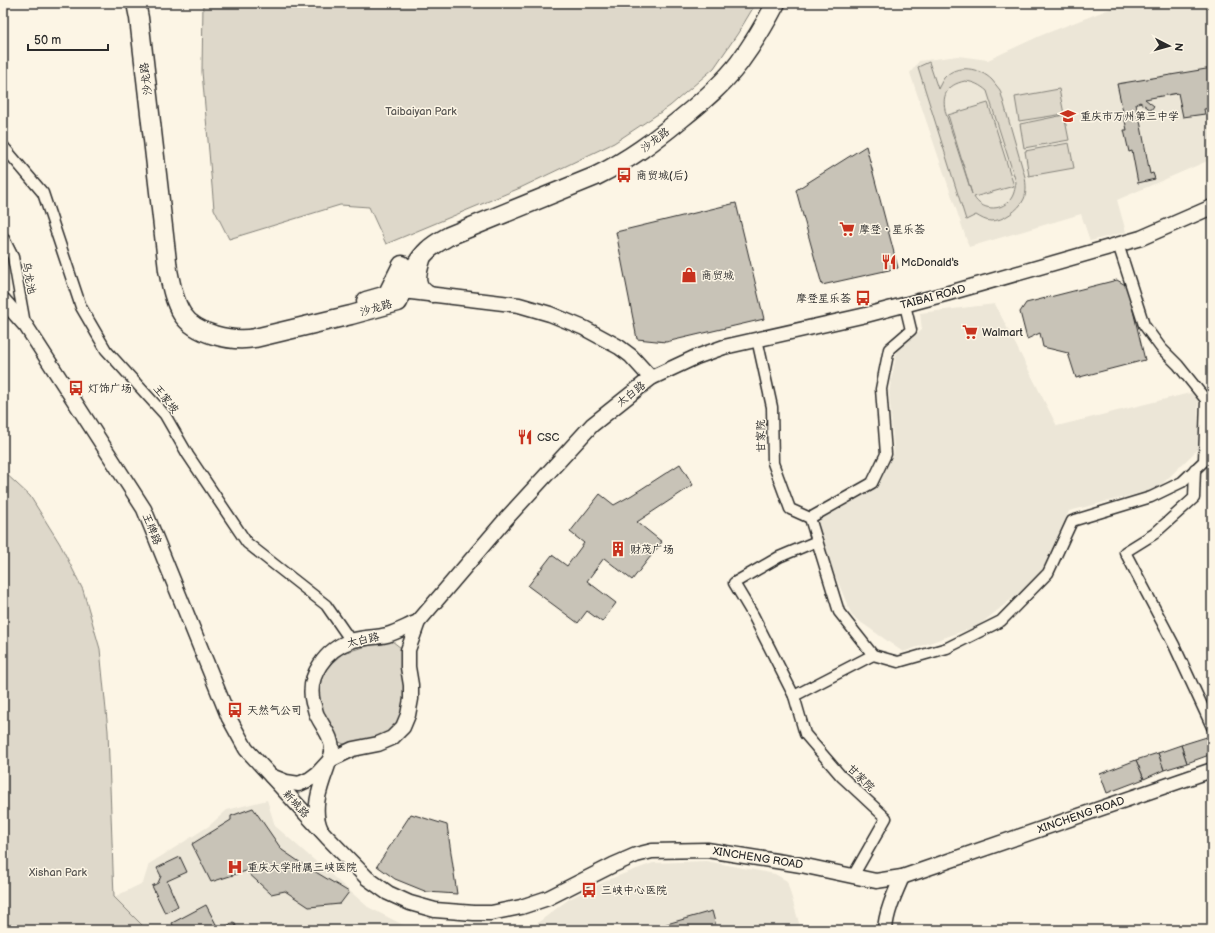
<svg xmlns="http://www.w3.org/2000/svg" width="1215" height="933" font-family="'Balsamiq Sans','LXGW WenKai TC',sans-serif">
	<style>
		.built { fill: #ece6d7 }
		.green { fill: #ded8ca; stroke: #84827a; fill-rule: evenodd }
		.building { fill: #c8c3b7; stroke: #2b2b2b }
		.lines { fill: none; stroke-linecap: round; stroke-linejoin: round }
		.street-casing { stroke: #2b2b2b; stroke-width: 13 }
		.secondary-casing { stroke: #2b2b2b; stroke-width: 17 }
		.highway-casing { stroke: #2b2b2b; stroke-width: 21 }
		.street { stroke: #fcf5e5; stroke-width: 10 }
		.secondary { stroke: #fcf5e5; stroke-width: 14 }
		.highway { stroke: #fcf5e5; stroke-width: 18 }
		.labels { text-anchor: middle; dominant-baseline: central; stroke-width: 3; stroke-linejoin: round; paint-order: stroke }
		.street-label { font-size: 11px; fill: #2b2b2b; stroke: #fcf5e5 }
		.park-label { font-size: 11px; fill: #585653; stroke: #fcf5e5 }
		.poi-label { font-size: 11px; fill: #2b2b2b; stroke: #fcf5e5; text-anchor: start }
	</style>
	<rect width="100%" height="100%" fill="#fcf5e5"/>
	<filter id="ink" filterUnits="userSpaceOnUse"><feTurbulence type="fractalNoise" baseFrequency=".025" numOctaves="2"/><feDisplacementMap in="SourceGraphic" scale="8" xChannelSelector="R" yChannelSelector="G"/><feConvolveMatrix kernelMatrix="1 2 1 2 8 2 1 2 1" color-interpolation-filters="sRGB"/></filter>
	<g filter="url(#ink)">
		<g class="built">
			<path d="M1120 3H1210L1212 9V159L1117 200 1126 232 1090 241 1081 214 969 247 910 73 919 61 958 56 988 60 1042 35 1120 5Z"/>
			<path d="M995 304 1057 426 1198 391V449L1157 489 1069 511 1039 577 978 626 903 652 852 616 828 558 817 520 878 485 894 453 889 392 897 350 922 330 920 313Z"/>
			<path d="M267 800 275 826 368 907 413 930H147L114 897 143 883 149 864 209 826 227 810Z"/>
			<path d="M706 861 775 874 787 881 801 930H523L535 925 569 899 610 879 653 863Z"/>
		</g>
		<g class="green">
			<path d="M203 3H756L738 33 714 68 670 106 614 143 520 188 386 244 369 207 340 205 229 239 214 209 202 72Z"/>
			<path d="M929 62 938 89C940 85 942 81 944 78 957 63 980 68 992 80 995 83 997 87 1000 90L1025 177C1026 184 1027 192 1024 199 1019 210 1003 221 991 221 986 221 981 218 976 215L966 220 918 67ZM965 81C974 82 980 85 987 91L1016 182C1015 189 1014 195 1010 200 1000 212 981 210 974 197L1014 186 988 103 948 115 972 194 946 114C941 96 946 85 965 81Z"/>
			<path d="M1059 89 1064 114 1019 121 1015 97Z"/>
			<path d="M1064 115 1069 140 1024 148 1020 124Z"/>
			<path d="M1069 143 1074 168 1029 176 1025 151Z"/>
			<path d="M3 471 30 496 60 544 83 590 100 649 108 731 114 897 147 930H3Z"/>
			<path d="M392 641 401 648 407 702 401 722 388 737 352 747 339 742 326 724 316 697 323 671 343 653 371 645Z"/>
		</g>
		<g class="building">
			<path d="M1212 68V108L1204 109 1205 114 1183 117 1178 93 1145 99 1154 106 1151 110 1140 102 1136 104 1141 126 1150 174 1153 173 1155 179 1138 183 1132 151 1129 152 1124 130H1127L1117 84Z"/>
			<path d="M866 146 898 268 822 285 796 190Z"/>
			<path d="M736 203 764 319 666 342 637 339 616 232Z"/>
			<path d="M1117 280 1127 286 1145 360 1076 378 1068 353 1043 347 1040 333 1027 339 1020 312 1026 303Z"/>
			<path d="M680 464 693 485 637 522 662 542 632 580 604 558 587 581 616 603 602 622 587 611 578 623 528 586 552 555 567 566 584 543 570 532 600 494 614 505 632 495Z"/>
			<path d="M1210 736 1212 742V754L1187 763 1181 745Z"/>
			<path d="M1181 745 1187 763 1164 770 1158 753Z"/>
			<path d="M1158 753 1164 770 1144 779 1136 760Z"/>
			<path d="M1136 760 1144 779 1107 793 1100 774Z"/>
			<path d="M253 808 282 850 304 865 349 892 340 904 309 907 285 891 271 894 246 871 211 882 192 844 231 820V816Z"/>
			<path d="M411 814 447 825 457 894 427 892 395 879 377 866Z"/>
			<path d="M180 857 187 872 167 881 178 906 165 913 152 886 158 883 161 876 157 868Z"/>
			<path d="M206 905 219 930 234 922 238 930H175L172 923Z"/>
			<path d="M712 911 717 930H646Z"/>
		</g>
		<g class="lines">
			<defs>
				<g id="street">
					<path d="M3 146 43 193 81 307 106 350 165 415 188 455 247 543 326 605 351 641"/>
					<path d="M3 237 13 257 25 324"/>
					<path d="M905 305 911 330 889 349 881 389 886 454 872 483 810 518 839 612 873 655 898 662 947 648 1001 621 1048 573 1072 521 1151 497 1182 482 1204 461 1206 400 1178 365 1161 348 1144 325 1118 244"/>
					<path d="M757 339 772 407 773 463 790 509 810 518"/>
					<path d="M1195 469 1194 498 1154 534 1125 552 1174 645 1212 727"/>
					<path d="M794 696 753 615 734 583 779 557 817 541"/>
					<path d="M853 876 886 818 841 776 805 734 794 696 873 655"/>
				</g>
				<g id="secondary">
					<path d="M423 260C418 276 415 287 432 295"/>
					<path d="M394 293 403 291 519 305 550 314 584 328 619 347 631 356 651 378"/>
					<path d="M3 300 26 326 144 509 229 718 246 749 327 837 367 878 388 893 410 903 435 910 474 913H491L521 907 548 898 613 865 636 855 652 851 707 850 801 865 876 881 902 877 1212 770"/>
					<path d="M271 776 286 782 299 784 310 779 318 773 330 760 353 749 378 744 392 738 403 727 408 715 411 699V685L408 667V650L418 622 505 520 592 425 651 378 696 357 724 347 866 315 949 293 1141 238 1212 207"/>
					<path d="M321 830C309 805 325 777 332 753 333 738 324 729 318 717 315 713 315 707 313 703 306 676 326 649 351 641 362 637 375 638 387 635 397 632 408 626 418 622"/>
					<path d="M885 930C886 912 895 893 902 877"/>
				</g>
				<g id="highway">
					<path d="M136 3 139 18 168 270C171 285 174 301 182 314 196 335 232 342 255 338L351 315 398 302C406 285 414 263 428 250 434 244 442 240 449 236L596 176C629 160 654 141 682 118 703 101 723 84 739 63 753 44 765 24 776 3"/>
					<path d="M366 301 387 295 402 265"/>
				</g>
			</defs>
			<use href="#street" class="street-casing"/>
			<use href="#secondary" class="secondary-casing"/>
			<use href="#highway" class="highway-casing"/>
			<use href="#street" class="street"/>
			<use href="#secondary" class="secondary"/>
			<use href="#highway" class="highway"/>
		</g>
	</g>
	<defs>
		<symbol id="school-bare" viewBox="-9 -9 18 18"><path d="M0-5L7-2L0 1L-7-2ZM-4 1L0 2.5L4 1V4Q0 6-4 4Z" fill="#c8321e" stroke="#fcf5e5" stroke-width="2.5" paint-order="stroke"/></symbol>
		<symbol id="bus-bare" viewBox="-9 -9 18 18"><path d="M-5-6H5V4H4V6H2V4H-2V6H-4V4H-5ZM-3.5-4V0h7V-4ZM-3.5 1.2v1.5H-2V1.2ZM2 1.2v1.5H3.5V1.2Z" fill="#c8321e" stroke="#fcf5e5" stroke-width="2.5" paint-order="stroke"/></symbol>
		<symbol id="supermarket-bare" viewBox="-9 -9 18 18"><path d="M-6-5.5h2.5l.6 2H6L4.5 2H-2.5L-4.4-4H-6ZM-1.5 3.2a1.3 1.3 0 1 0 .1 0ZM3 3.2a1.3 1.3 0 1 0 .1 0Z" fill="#c8321e" stroke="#fcf5e5" stroke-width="2.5" paint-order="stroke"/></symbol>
		<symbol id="restaurant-bare" viewBox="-9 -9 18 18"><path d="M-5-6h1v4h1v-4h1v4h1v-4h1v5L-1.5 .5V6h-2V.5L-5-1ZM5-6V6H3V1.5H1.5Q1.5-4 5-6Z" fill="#c8321e" stroke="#fcf5e5" stroke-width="2.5" paint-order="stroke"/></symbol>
		<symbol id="shop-bare" viewBox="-9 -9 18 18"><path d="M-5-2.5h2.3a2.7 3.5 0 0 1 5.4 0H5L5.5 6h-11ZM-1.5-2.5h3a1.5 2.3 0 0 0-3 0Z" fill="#c8321e" stroke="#fcf5e5" stroke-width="2.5" paint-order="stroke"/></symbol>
		<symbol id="building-bare" viewBox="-9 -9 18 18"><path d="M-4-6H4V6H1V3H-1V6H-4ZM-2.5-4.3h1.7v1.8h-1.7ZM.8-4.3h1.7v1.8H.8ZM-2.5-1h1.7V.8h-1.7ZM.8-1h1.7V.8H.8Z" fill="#c8321e" stroke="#fcf5e5" stroke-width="2.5" paint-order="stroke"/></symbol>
		<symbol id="hospital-bare" viewBox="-9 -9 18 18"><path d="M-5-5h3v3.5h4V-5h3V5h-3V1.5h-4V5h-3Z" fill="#c8321e" stroke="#fcf5e5" stroke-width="2.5" paint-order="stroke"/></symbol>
	</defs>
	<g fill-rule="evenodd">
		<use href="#school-bare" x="1057" y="105" width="22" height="22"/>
		<use href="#bus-bare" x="613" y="164" width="22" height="22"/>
		<use href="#supermarket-bare" x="836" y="218" width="22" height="22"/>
		<use href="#restaurant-bare" x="878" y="251" width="22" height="22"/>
		<use href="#shop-bare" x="678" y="264" width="22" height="22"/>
		<use href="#bus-bare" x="852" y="287" width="22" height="22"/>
		<use href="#supermarket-bare" x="959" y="321" width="22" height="22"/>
		<use href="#bus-bare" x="65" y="377" width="22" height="22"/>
		<use href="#restaurant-bare" x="514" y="426" width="22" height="22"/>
		<use href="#building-bare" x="607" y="538" width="22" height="22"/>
		<use href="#bus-bare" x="224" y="699" width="22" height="22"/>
		<use href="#hospital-bare" x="224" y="856" width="22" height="22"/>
		<use href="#bus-bare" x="578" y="879" width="22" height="22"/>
	</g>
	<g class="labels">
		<g class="street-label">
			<text transform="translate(146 79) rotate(-97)">沙龙路</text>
			<text transform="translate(655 140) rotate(-37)">沙龙路</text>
			<text transform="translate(29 278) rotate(79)">乌龙池</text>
			<text transform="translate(933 297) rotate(-15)">TAIBAI ROAD</text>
			<text transform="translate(376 308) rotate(-16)">沙龙路</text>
			<text transform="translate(631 394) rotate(-38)">太白路</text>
			<text transform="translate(166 399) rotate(51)">王家坡</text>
			<text transform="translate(761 436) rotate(-91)">甘家院</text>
			<text transform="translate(152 529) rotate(68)">王牌路</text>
			<text transform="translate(363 640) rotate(-13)">太白路</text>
			<text transform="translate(861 778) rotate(44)">甘家院</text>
			<text transform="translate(296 804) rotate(47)">新城路</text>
			<text transform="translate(1081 815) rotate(-19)">XINCHENG ROAD</text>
			<text transform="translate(758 858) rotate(9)">XINCHENG ROAD</text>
		</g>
		<g class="park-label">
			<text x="421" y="111">Taibaiyan Park</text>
			<text x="58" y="872">Xishan Park</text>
		</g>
		<g class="poi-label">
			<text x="1080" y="116">重庆市万州第三中学</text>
			<text x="636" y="175">商贸城(后)</text>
			<text x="859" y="229">摩登・星乐荟</text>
			<text x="901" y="262">McDonald's</text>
			<text x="701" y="275">商贸城</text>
			<text x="851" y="298" text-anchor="end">摩登星乐荟</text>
			<text x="982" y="332">Walmart</text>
			<text x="88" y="388">灯饰广场</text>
			<text x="537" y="437">CSC</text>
			<text x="630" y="549">财茂广场</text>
			<text x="247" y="710">天然气公司</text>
			<text x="247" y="867">重庆大学附属三峡医院</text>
			<text x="601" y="890">三峡中心医院</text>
		</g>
	</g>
	<rect width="1215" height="933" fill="none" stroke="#fcf5e5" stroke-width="16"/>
	<rect x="8" y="8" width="1199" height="917" fill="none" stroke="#2b2b2b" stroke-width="1.5" filter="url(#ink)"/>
	<g transform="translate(1169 46) rotate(96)" stroke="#fcf5e5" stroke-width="3" paint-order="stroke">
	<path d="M0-3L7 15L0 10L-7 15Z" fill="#2b2b2b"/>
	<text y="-6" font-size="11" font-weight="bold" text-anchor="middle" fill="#2b2b2b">N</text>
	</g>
	<path d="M28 44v6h80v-6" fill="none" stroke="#2b2b2b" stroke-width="2"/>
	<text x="34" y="44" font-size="12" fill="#2b2b2b" stroke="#fcf5e5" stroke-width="3" paint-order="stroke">50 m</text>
</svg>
